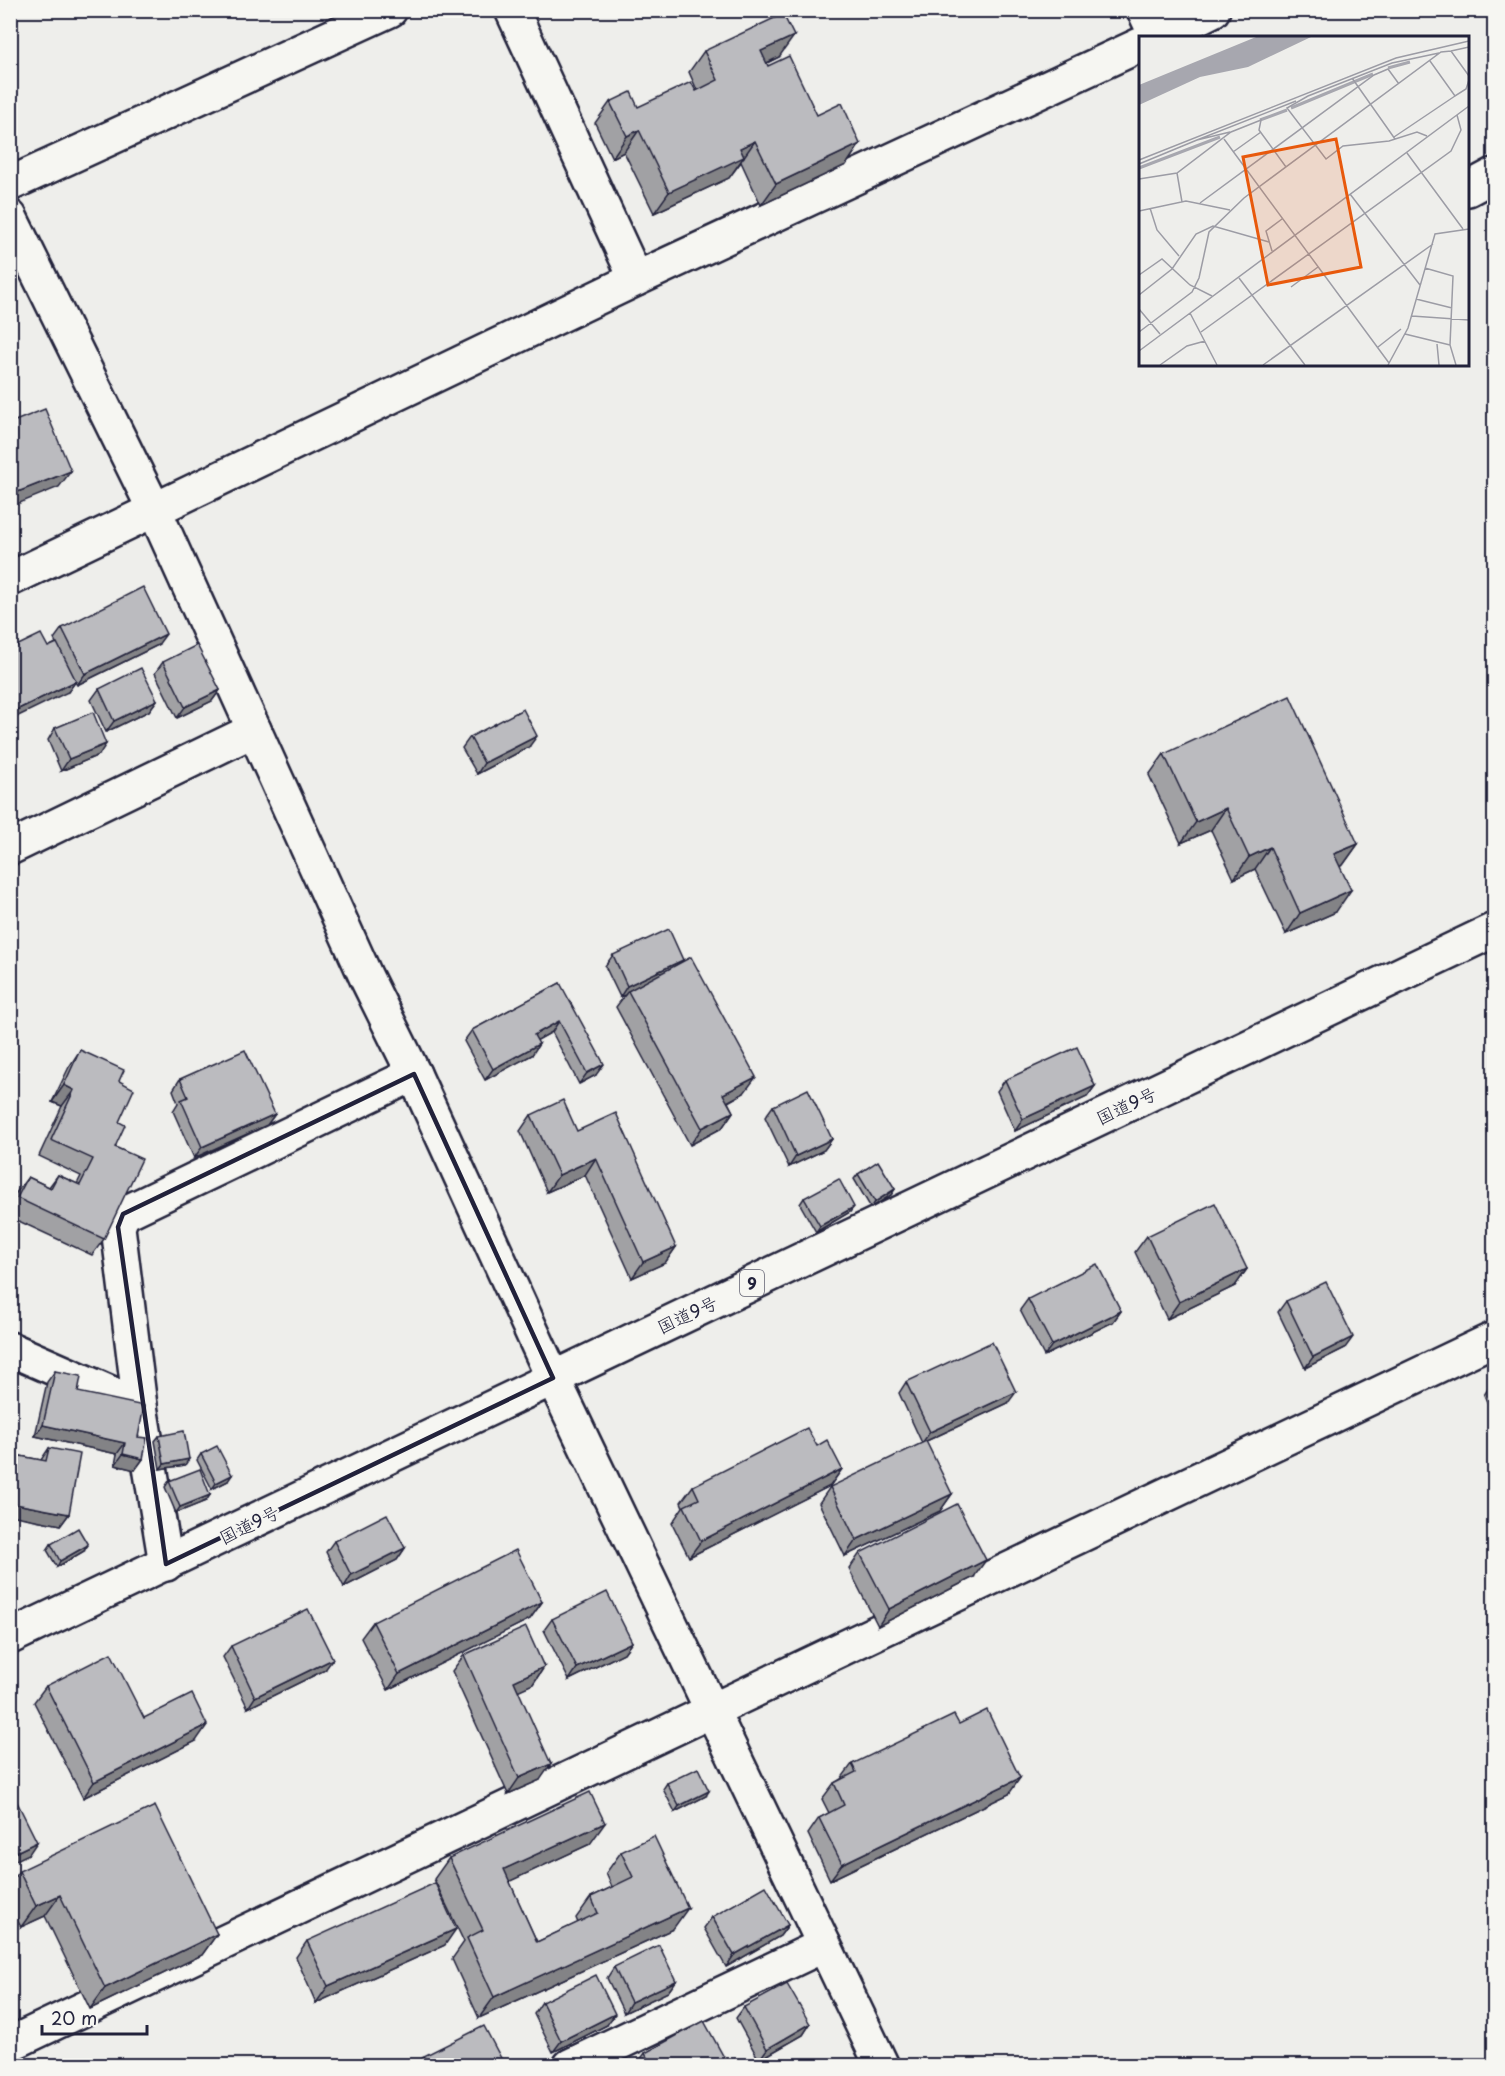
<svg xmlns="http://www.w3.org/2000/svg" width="1505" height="2076" font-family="'Playpen Sans','Klee One',sans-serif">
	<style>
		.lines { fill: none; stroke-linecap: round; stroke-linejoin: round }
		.minor-casing { stroke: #22223b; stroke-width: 38 }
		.trunk-casing { stroke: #22223b; stroke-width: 38 }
		.minor { stroke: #f6f6f2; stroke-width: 33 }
		.trunk { stroke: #f6f6f2; stroke-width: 33 }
		.wall { fill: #a1a1a4; stroke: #22223b; stroke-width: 1.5 }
		.shaded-wall { fill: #838386; stroke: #22223b; stroke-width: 1.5 }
		.building { fill: #bbbbbf; stroke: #22223b; stroke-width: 1.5 }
		.marked { fill: none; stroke: #22223b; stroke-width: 4.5; stroke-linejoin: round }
		.labels { text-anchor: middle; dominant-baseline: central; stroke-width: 4.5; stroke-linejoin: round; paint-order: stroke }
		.shield { fill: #f6f6f2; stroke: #626272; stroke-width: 1.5 }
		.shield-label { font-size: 16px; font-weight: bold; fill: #22223b }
		.street-label { font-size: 18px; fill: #22223b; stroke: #f6f6f2 }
		.inset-river { fill: none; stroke: #a7a7af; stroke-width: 3 }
		.inset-road { fill: none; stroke: #9c9ca5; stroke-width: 1.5 }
		.view { fill: #e8590c; fill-opacity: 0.15; stroke: #e8590c; stroke-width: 3 }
		.inset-edge { fill: none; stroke: #22223b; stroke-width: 3 }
	</style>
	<rect width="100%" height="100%" fill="#eeeeeb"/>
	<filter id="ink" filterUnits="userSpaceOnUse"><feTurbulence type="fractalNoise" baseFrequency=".0167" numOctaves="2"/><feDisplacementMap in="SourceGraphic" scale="12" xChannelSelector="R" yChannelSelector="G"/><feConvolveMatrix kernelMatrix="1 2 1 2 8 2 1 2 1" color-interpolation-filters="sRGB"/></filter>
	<g filter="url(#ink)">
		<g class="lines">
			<defs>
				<g id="minor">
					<path d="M512 10 636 279"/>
					<path d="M1144 10 1157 38"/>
					<path d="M1157 38 1213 10"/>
					<path d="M10 184 390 10"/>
					<path d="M1468 189 1494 175"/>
					<path d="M10 217 154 509 366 977 414 1074 553 1378 882 2066"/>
					<path d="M10 579 636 279 1140 45"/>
					<path d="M10 848 254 730"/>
					<path d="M10 1349 140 1406"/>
					<path d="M166 1564 140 1406 118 1227 123 1214 414 1074"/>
					<path d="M10 2044 1494 1339"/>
					<path d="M570 2066 824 1945"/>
				</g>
				<path id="trunk" d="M10 1637 1494 930"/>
			</defs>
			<use href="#minor" class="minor-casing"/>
			<use href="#trunk" class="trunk-casing"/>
			<use href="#minor" class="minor"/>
			<use href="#trunk" class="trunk"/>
		</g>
		<g class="wall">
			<path d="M704 51 779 57 767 63 768 66 817 115 860 144 846 165 761 205 741 162 729 178 654 213 624 152 612 158 595 123 610 102 638 107 697 90 689 72Z"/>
			<path d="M62 628 158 645 77 685 75 682 68 692 48 647 56 643 54 639Z"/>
			<path d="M163 662 220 690 212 701 177 718 155 673Z"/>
			<path d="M99 689 157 700 149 711 106 732 91 700Z"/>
			<path d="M55 728 99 755 61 771 48 740Z"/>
			<path d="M470 737 529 747 477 774 462 748Z"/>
			<path d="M1164 754 1358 844 1343 865 1340 866 1336 912 1286 934 1255 869 1234 879 1211 830 1181 843 1149 775Z"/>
			<path d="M613 955 683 960 682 962 744 1093 728 1102 733 1112 722 1128 690 1145 616 1007 625 995 620 997 605 966Z"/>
			<path d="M560 983 596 1075 579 1084 552 1032 537 1040 532 1055 485 1080 464 1041 472 1030Z"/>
			<path d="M1494 1010V1024L1491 1016Z"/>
			<path d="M80 1050 119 1081V1122L104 1239 92 1255 10 1217V1205L16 1193 28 1177 49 1187 58 1175 77 1184 81 1176 39 1156 62 1106 52 1102 69 1067Z"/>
			<path d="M180 1079 275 1114 267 1125 194 1158 173 1111 178 1103 173 1090Z"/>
			<path d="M1005 1080 1095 1086 1087 1097 1015 1131 997 1091Z"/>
			<path d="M773 1106 832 1139 824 1150 789 1167 765 1117Z"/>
			<path d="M531 1115 577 1131 676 1247 665 1263 632 1278 585 1175 547 1192 520 1131Z"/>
			<path d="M858 1174 895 1189 891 1195 871 1208 854 1179Z"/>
			<path d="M804 1198 850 1212 816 1232 800 1204Z"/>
			<path d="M1147 1236 1247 1269 1235 1286 1167 1319 1135 1252Z"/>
			<path d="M1028 1299 1121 1311 1113 1322 1044 1356 1020 1310Z"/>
			<path d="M1286 1301 1345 1348 1305 1368 1278 1312Z"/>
			<path d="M55 1371 78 1392 138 1437 143 1459 135 1470 115 1465 117 1454 35 1436 47 1382Z"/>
			<path d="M1494 1380V1417L1484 1395Z"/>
			<path d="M906 1382 1008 1403 922 1443 899 1393Z"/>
			<path d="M159 1436 185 1465 160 1469 155 1441Z"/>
			<path d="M817 1446 842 1469 830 1486 689 1557 672 1523 683 1507 681 1502 693 1486Z"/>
			<path d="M49 1448 69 1514 61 1525 10 1515V1454L41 1460Z"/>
			<path d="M201 1454 228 1481 212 1489 197 1460Z"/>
			<path d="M169 1481 210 1495 206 1501 176 1513 165 1487Z"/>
			<path d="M830 1487 952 1494 940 1511 845 1556 819 1503Z"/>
			<path d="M334 1541 405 1548 397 1560 344 1587 326 1552Z"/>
			<path d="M51 1544 84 1551 57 1567 47 1550Z"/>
			<path d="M860 1553 974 1577 878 1626 849 1569Z"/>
			<path d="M542 1602 530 1619 388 1690 361 1638 373 1622Z"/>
			<path d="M552 1619 632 1642 624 1653 569 1680 544 1630Z"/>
			<path d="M231 1646 325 1670 248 1708 223 1657Z"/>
			<path d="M464 1655 544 1667 533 1684 518 1690 540 1780 508 1794 452 1671Z"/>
			<path d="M46 1686 144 1718 196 1741 83 1798 34 1702Z"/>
			<path d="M959 1724 1009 1794 830 1880 808 1834 819 1818 829 1813 822 1799 834 1783 841 1779 852 1764Z"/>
			<path d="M667 1783 706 1796 675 1812 663 1789Z"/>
			<path d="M590 1844 509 1881 537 1942 578 1923 576 1918 591 1897 612 1887 606 1873 621 1852 673 1929 479 2018 452 1959 464 1942 434 1879 449 1858Z"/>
			<path d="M19 1871 217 1934 202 1955 90 2009 45 1916 21 1927 10 1906V1883Z"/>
			<path d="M712 1917 788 1925 780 1936 726 1967 704 1928Z"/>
			<path d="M307 1941 445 1945 316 2003 296 1957Z"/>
			<path d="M614 1967 676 1981 668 1992 624 2013 607 1978Z"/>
			<path d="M542 2002 607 2025 553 2052 534 2014Z"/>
			<path d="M744 2007 810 2024 803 2035 759 2060 736 2018Z"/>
			<path d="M645 2053 726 2061 723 2066H637V2064Z"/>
			<path d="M424 2056 501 2066H417Z"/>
		</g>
		<g class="shaded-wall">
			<path d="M794 36 779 57 746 73 761 51Z"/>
			<path d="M639 130 624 152 612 158 627 136Z"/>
			<path d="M755 141 729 178 654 213 669 192 740 148Z"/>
			<path d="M860 144 846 165 761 205 776 184Z"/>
			<path d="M71 471 59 487 10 507V495Z"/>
			<path d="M166 634 158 645 77 685 85 674Z"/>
			<path d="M76 681 68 692 10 720V713Z"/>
			<path d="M220 690 212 701 177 718 185 707Z"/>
			<path d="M157 700 149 711 106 732 114 721Z"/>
			<path d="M537 736 529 747 477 774 484 763Z"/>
			<path d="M106 744 99 755 61 771 69 759Z"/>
			<path d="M1226 808 1211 830 1181 843 1196 822Z"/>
			<path d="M1358 844 1343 865 1319 876 1334 854Z"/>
			<path d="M1270 847 1255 869 1234 879 1249 857Z"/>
			<path d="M1351 890 1336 912 1286 934 1300 913Z"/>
			<path d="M683 960 675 971 628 991 625 995 620 997 627 986Z"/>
			<path d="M559 1021 552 1032 527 1046 534 1035Z"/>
			<path d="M539 1044 532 1055 485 1080 493 1069Z"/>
			<path d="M604 1064 596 1075 579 1084 587 1073Z"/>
			<path d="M756 1077 744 1093 712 1110 723 1094Z"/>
			<path d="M64 1085 74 1090 62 1106 52 1102Z"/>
			<path d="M1095 1086 1087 1097 1015 1131 1023 1119Z"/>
			<path d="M733 1112 722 1128 690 1145 702 1128Z"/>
			<path d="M275 1114 267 1125 194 1158 202 1147Z"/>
			<path d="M832 1139 824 1150 789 1167 796 1156Z"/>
			<path d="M596 1158 585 1175 547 1192 559 1175Z"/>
			<path d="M895 1189 891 1195 871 1208 875 1202Z"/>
			<path d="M854 1207 850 1212 816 1232 820 1226Z"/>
			<path d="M676 1247 665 1263 632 1278 643 1262Z"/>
			<path d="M1247 1269 1235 1286 1167 1319 1179 1302Z"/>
			<path d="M1121 1311 1113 1322 1044 1356 1052 1345Z"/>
			<path d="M1353 1337 1345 1348 1305 1368 1313 1357Z"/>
			<path d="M1016 1392 1008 1403 922 1443 930 1432Z"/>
			<path d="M43 1425 125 1443 117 1454 35 1436Z"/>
			<path d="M123 1454 143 1459 135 1470 115 1465Z"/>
			<path d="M189 1459 185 1465 160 1469 164 1464Z"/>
			<path d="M842 1469 830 1486 689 1557 701 1541Z"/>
			<path d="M232 1475 228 1481 212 1489 216 1483Z"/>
			<path d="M952 1494 940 1511 845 1556 856 1540Z"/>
			<path d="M210 1495 206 1501 176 1513 180 1507Z"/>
			<path d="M10 1503 69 1514 61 1525 10 1515Z"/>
			<path d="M88 1545 84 1551 57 1567 60 1561Z"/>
			<path d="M405 1548 397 1560 344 1587 351 1575Z"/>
			<path d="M986 1560 974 1577 878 1626 889 1609Z"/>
			<path d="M542 1602 530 1619 388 1690 399 1674Z"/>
			<path d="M632 1642 624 1653 569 1680 577 1668Z"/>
			<path d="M333 1659 325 1670 248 1708 255 1697Z"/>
			<path d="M544 1667 533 1684 502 1698 514 1681Z"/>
			<path d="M207 1725 196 1741 83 1798 94 1782Z"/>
			<path d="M551 1764 540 1780 508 1794 519 1778Z"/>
			<path d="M1020 1778 1009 1794 830 1880 842 1864Z"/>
			<path d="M709 1791 706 1796 675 1812 679 1806Z"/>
			<path d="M605 1823 590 1844 489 1891 504 1869Z"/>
			<path d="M37 1842 29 1854 10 1863V1855Z"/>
			<path d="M60 1895 45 1916 21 1927 36 1906Z"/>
			<path d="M688 1908 673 1929 479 2018 494 1997Z"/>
			<path d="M788 1925 780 1936 726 1967 734 1955Z"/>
			<path d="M456 1929 445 1945 316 2003 328 1986Z"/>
			<path d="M217 1934 202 1955 90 2009 105 1988Z"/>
			<path d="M676 1981 668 1992 624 2013 631 2002Z"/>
			<path d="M615 2014 607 2025 553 2052 561 2041Z"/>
			<path d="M810 2024 803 2035 759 2060 767 2049Z"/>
		</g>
		<g class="building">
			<path d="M783 14 794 36 761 51 768 66 789 56 817 115 842 103 860 144 776 184 755 141 740 148 744 157 669 192 639 130 627 136 610 102 631 92 638 107 691 82 696 91 718 80 704 51Z"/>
			<path d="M45 409 71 471 10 495V423Z"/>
			<path d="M143 587 166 634 85 674 62 628Z"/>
			<path d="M41 634 48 647 57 643 76 681 10 713V649Z"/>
			<path d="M197 645 220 690 185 707 163 662Z"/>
			<path d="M141 668 157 700 114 721 99 689Z"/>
			<path d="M1290 696 1358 844 1334 854 1351 890 1300 913 1270 847 1249 857 1226 808 1196 822 1164 754Z"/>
			<path d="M523 709 537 736 484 763 470 737Z"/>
			<path d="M93 712 106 744 69 759 55 728Z"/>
			<path d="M669 929 683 960 627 986 613 955Z"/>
			<path d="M691 957 756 1077 723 1094 733 1112 702 1128 628 991Z"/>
			<path d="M560 983 604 1064 587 1073 559 1021 534 1035 539 1044 493 1069 472 1030Z"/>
			<path d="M1077 1047 1095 1086 1023 1119 1005 1080Z"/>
			<path d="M80 1050 124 1070 119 1081 134 1089 119 1122 125 1125 115 1147 142 1159 104 1239 17 1198 28 1177 51 1188 58 1175 80 1185 93 1159 51 1140 74 1090 64 1085Z"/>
			<path d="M245 1050 275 1114 202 1147 181 1100 188 1097 180 1079Z"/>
			<path d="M808 1089 832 1139 796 1156 773 1106Z"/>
			<path d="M563 1100 577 1131 616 1113 676 1247 643 1262 596 1158 559 1175 531 1115Z"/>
			<path d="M878 1161 895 1189 875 1202 858 1174Z"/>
			<path d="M839 1179 854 1207 820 1226 804 1198Z"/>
			<path d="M1215 1203 1247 1269 1179 1302 1147 1236Z"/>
			<path d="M1097 1264 1121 1311 1052 1345 1028 1299Z"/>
			<path d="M1326 1282 1353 1337 1313 1357 1286 1301Z"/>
			<path d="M992 1342 1016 1392 930 1432 906 1382Z"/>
			<path d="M55 1371 81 1376 78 1392 144 1406 138 1437 147 1438 143 1459 123 1454 125 1443 43 1425Z"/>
			<path d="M807 1428 817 1446 827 1440 842 1469 701 1541 684 1506 699 1499 693 1486Z"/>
			<path d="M184 1431 189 1459 164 1464 159 1436Z"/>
			<path d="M926 1441 952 1494 856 1540 830 1487Z"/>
			<path d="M217 1446 232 1475 216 1483 201 1454Z"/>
			<path d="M49 1448 80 1454 69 1514 10 1503V1454L46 1461Z"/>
			<path d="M200 1469 210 1495 180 1507 169 1481Z"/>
			<path d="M957 1504 986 1560 889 1609 860 1553Z"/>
			<path d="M387 1514 405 1548 351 1575 334 1541Z"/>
			<path d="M78 1528 88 1545 60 1561 51 1544Z"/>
			<path d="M516 1550 542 1602 399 1674 373 1622Z"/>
			<path d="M607 1592 632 1642 577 1668 552 1619Z"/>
			<path d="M308 1609 333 1659 255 1697 231 1646Z"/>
			<path d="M526 1627 544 1667 514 1681 551 1764 519 1778 464 1655Z"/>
			<path d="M111 1653 144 1718 192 1694 207 1725 94 1782 46 1686Z"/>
			<path d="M987 1710 1020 1778 842 1864 819 1818 844 1805 834 1783 856 1772 852 1764 954 1715 959 1724Z"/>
			<path d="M698 1768 709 1791 679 1806 667 1783Z"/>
			<path d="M10 1788 37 1842 10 1855Z"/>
			<path d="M590 1792 605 1823 504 1869 537 1942 598 1913 591 1897 633 1877 621 1852 654 1836 688 1908 494 1997 467 1938 483 1930 449 1858Z"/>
			<path d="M155 1806 217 1934 105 1988 60 1895 36 1906 19 1871Z"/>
			<path d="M435 1883 456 1929 328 1986 307 1941Z"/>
			<path d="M766 1886 788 1925 734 1955 712 1917Z"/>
			<path d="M659 1945 676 1981 631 2002 614 1967Z"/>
			<path d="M596 1975 615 2014 561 2041 542 2002Z"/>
			<path d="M787 1984 810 2024 767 2049 744 2007Z"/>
			<path d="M704 2021 726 2061 718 2066H651L645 2053Z"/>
			<path d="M484 2026 503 2062 497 2066H430L424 2056Z"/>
		</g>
	</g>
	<path class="marked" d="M414 1074 553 1378 166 1564 118 1227 123 1214Z"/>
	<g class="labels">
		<rect class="shield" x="740" y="1270" width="24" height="26" rx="4.5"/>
		<g class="shield-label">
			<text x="752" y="1283">9</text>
		</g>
		<g class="street-label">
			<text transform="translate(1126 1105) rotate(-25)">国道9号</text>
			<text transform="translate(687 1314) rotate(-25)">国道9号</text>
			<text transform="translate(249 1524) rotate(-26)">国道9号</text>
		</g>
	</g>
	<g transform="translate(1139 36)">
		<rect width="330" height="330" fill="#eeeeeb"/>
		<path d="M117 1H172L109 31 61 41 0 69V49Z" fill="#a7a7af"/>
		<path class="inset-river" d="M249 32 271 26M152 72 234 38M121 84 148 74M0 132 81 101"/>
		<path class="inset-road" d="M312 15 330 11M291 25 316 60 327 53 330 44M213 42 256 103M91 96 58 104 157 65M288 100 278 96 250 105 204 110 187 123 148 72 169 60 253 27 300 17M255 101 316 60M85 103 250 327M94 116 122 96M268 117 324 193M0 124 257 22 330 5M0 128 58 104M38 137 43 166M0 143 38 137 92 96 122 84 120 94 147 131M211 158 281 249M61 167 235 39 249 33 260 48M11 172 18 194 40 220M0 175 47 165 91 174M133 215 127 195 143 183M286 232 314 240 311 309 317 329M0 239 23 223 51 249 73 260M100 242 166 329M152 251 179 231M0 259 33 233 57 198 74 190 130 206M277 263 313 272M0 273 21 298M51 277 78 329M273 280 330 284M0 296 53 256 60 242 70 196 105 162 302 16 312 15 330 40M62 296 312 115 322 94 318 79M266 298 311 309M298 308 300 329M239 311 262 293M0 315 330 70M21 329 48 310 66 305M124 329 294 208M249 329 269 292 296 198 330 193"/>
		<path class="view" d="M197 103 222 231 129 249 104 121Z"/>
		<rect width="330" height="330" class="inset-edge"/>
	</g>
	<rect width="1505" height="2076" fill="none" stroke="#f6f6f2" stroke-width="36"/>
	<rect x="18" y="18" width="1469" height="2040" fill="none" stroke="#22223b" stroke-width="2" filter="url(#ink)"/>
	<path d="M42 2025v9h105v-9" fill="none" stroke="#22223b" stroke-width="3"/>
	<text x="51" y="2025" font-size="18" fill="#22223b" stroke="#f6f6f2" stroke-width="4.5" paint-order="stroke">20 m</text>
</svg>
